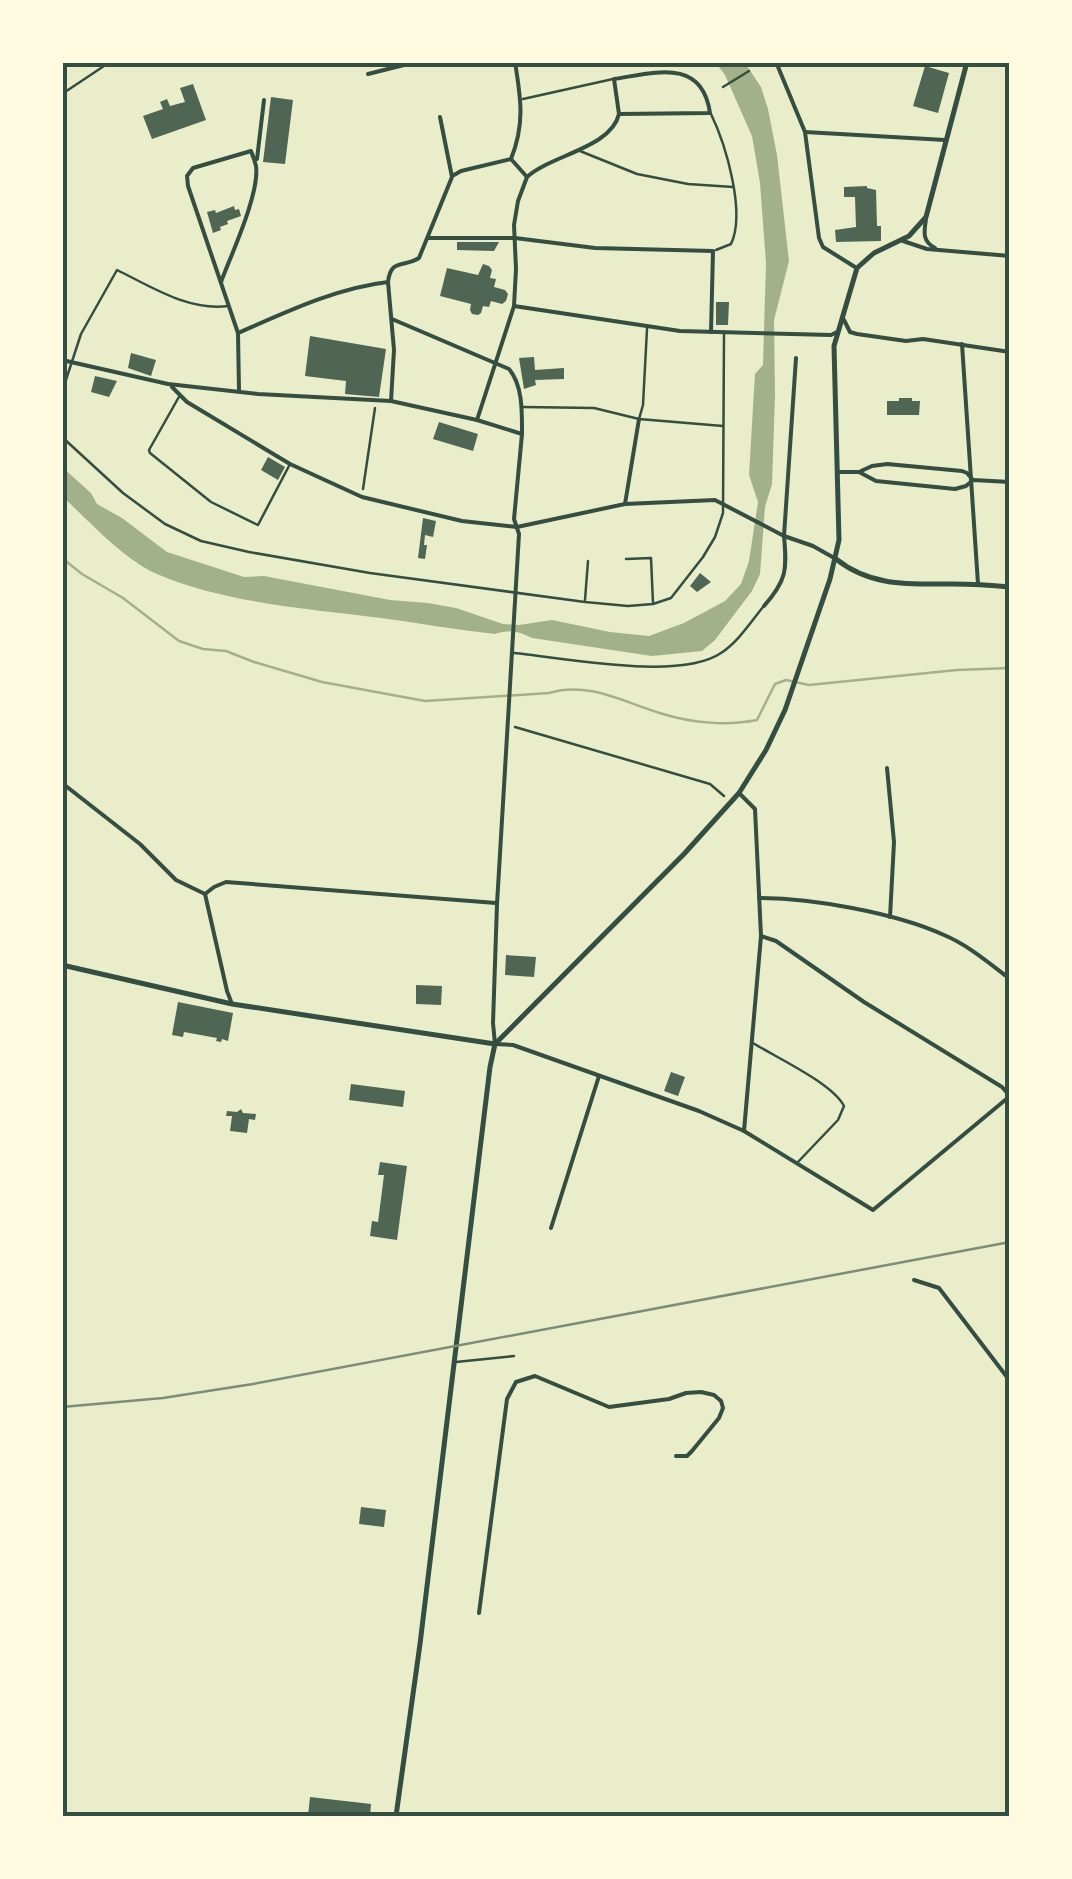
<svg xmlns="http://www.w3.org/2000/svg" width="1072" height="1879" font-family="Helvetica,sans-serif">
	<style>
		.water { fill: #a3b18a }
		.lines { fill: none; stroke-linecap: round; stroke-linejoin: round }
		.stream { stroke: #a3b18a; stroke-width: 2.5 }
		.building { fill: #4f6655 }
		.path { stroke: #344e41; stroke-width: 2.5 }
		.service { stroke: #344e41; stroke-width: 2.5 }
		.pedestrian { stroke: #344e41; stroke-width: 4 }
		.minor { stroke: #344e41; stroke-width: 4 }
		.tertiary { stroke: #344e41; stroke-width: 5 }
		.rail { stroke: #7c8e77; stroke-width: 2.5 }
		.neatline { fill: none; stroke: #344e41; stroke-width: 4 }
	</style>
	<rect width="100%" height="100%" fill="#e9edc9"/>
	<path class="water" d="M716 63H745L761 87 768 109 777 155 789 261 774 320 775 395 772 484 765 507 760 574 752 591 715 640 702 651 652 656 532 638C518 631 510 629 495 634 457 630 419 623 381 618 310 609 224 603 157 574 123 559 90 522 63 497L62 467 91 493 97 504 122 518 167 552 244 577 264 576 390 600 428 603 456 608 503 624 519 625 552 620 610 632 649 636 684 623 725 601 741 584 749 561 758 502 749 475 755 374 763 365 766 263 760 183 752 136 725 75Z"/>
	<g class="lines">
		<path class="stream" d="M62 558 82 574 123 598 179 641 203 649 226 651 254 662 322 682 425 701 549 693C591 681 624 703 663 714 692 723 727 726 757 720L775 684 786 680 809 685 957 670 1010 668"/>
	</g>
	<g class="building">
		<path d="M925 66 949 73 938 113 913 106Z"/>
		<path d="M193 84 206 120 152 139 143 116 163 109 160 102 167 99 170 106 185 102 180 88Z"/>
		<path d="M271 97 293 100 285 164 263 162Z"/>
		<path d="M867 186V188L876 190 877 226H881V241L836 242 835 230 856 227 855 197H844V187Z"/>
		<path d="M234 206 235 210 239 209 241 216 227 221 228 224 220 227 221 230 213 233 207 212 215 210 216 213Z"/>
		<path d="M457 242H499L494 251 457 250Z"/>
		<path d="M483 264 489 266 492 270 490 278 496 279 494 287 505 290 508 294 506 301 502 304 491 301 489 307 483 306 481 313 478 315 472 314 470 310 471 304 440 296 447 268 478 275Z"/>
		<path d="M716 302H729L728 325H716Z"/>
		<path d="M310 336 386 349 379 397 345 394 346 381 305 376Z"/>
		<path d="M131 353 156 360 151 376 128 368Z"/>
		<path d="M534 357 535 370 564 368V379L535 380 536 385 524 389 519 358Z"/>
		<path d="M95 376 117 381 109 397 91 392Z"/>
		<path d="M899 398H912V401H920L919 415H887V401H899Z"/>
		<path d="M439 422 478 434 473 451 433 439Z"/>
		<path d="M268 457 285 467 278 480 261 470Z"/>
		<path d="M423 518 436 521 433 537 425 535 424 545H427L425 559 418 558Z"/>
		<path d="M700 573 711 582 697 592 690 586Z"/>
		<path d="M506 955 536 957 534 977 505 975Z"/>
		<path d="M416 985 442 986 441 1005 416 1004Z"/>
		<path d="M178 1002 233 1013 228 1041 222 1039 221 1042 216 1041 217 1038 184 1032 183 1037 172 1035Z"/>
		<path d="M671 1072 685 1077 678 1096 664 1091Z"/>
		<path d="M351 1084 405 1091 403 1107 349 1100Z"/>
		<path d="M241 1109 243 1113 256 1114 255 1120 249 1119 247 1133 230 1131 232 1116H226L227 1111 237 1112Z"/>
		<path d="M380 1162 407 1166 397 1240 370 1236 372 1221 378 1222 384 1175H378Z"/>
		<path d="M361 1507 386 1510 384 1527 359 1524Z"/>
		<path d="M310 1797 371 1804 370 1816 327 1813 326 1816H308Z"/>
	</g>
	<g class="lines">
		<g class="path">
			<path d="M723 87 749 71"/>
			<path d="M62 94 110 62"/>
			<path d="M363 489 375 408"/>
			<path d="M515 727 710 784 724 796"/>
		</g>
		<g class="service">
			<path d="M523 99 613 79"/>
			<path d="M711 114C726 145 746 213 731 244L716 250"/>
			<path d="M580 151 637 174 688 184 733 187"/>
			<path d="M62 392 81 334 117 270C152 287 188 311 228 306"/>
			<path d="M180 395 149 450 150 453 211 502 258 525 290 464"/>
			<path d="M523 407 594 408 639 419 723 426"/>
			<path d="M639 419 643 405 647 329"/>
			<path d="M62 437 123 493 165 524 201 541 249 552 370 573 585 602 628 606 653 604 671 598 703 557 715 537 723 513 724 332"/>
			<path d="M626 559 651 558 653 603"/>
			<path d="M585 600 588 561"/>
			<path d="M514 653C565 658 680 681 721 653 738 642 750 623 763 607"/>
			<path d="M753 1043C777 1058 832 1083 844 1106L838 1120 797 1163"/>
			<path d="M456 1362 514 1356"/>
		</g>
		<path class="pedestrian" d="M392 319 509 369C523 385 522 413 522 434"/>
		<g class="minor">
			<path d="M776 62 805 132 819 238 823 247 855 267"/>
			<path d="M368 74 416 62"/>
			<path d="M805 132 945 140"/>
			<path d="M257 159 264 100"/>
			<path d="M454 175 461 171 511 159"/>
			<path d="M527 177C551 155 611 148 619 114L710 113C702 57 654 73 614 79L619 114"/>
			<path d="M926 219C924 232 922 241 935 248"/>
			<path d="M428 238H515L595 248 713 251 711 332"/>
			<path d="M903 241 927 249 1010 256"/>
			<path d="M221 282C231 255 260 193 256 166 255 162 253 156 251 151L193 168 187 176 188 186 238 333 239 390"/>
			<path d="M514 306 680 331 831 335 837 332"/>
			<path d="M844 320 850 332 857 334 906 341 923 339 1010 352"/>
			<path d="M238 333C286 312 336 288 388 282"/>
			<path d="M962 344 978 584"/>
			<path d="M62 360 168 384 258 394 391 401 477 420 522 434 514 519 519 534 497 904 493 1023 495 1044 513 1045 699 1111 744 1131 873 1210 1010 1096"/>
			<path d="M172 387 187 402 290 464 362 497 462 521 517 527 625 504 715 500 784 536 813 546 836 559"/>
			<path d="M391 401 394 350 388 282C391 258 403 268 419 258L452 177 440 117"/>
			<path d="M477 420 514 306 516 269 514 225 518 201 527 177 511 159C525 124 521 99 515 62"/>
			<path d="M839 472H859L872 466 887 464 962 471 967 473 973 480"/>
			<path d="M859 472 876 481 955 489 966 486 973 480 1010 482"/>
			<path d="M625 504 639 419"/>
			<path d="M764 606C787 580 787 570 784 536L796 358"/>
			<path d="M887 768 894 842 890 917"/>
			<path d="M62 783 140 844 176 880 205 894"/>
			<path d="M739 793 755 809 761 936 744 1131"/>
			<path d="M205 894 214 887 226 882 496 903"/>
			<path d="M205 894 227 991 232 1004"/>
			<path d="M759 898C812 898 896 913 944 935 968 945 989 963 1010 979"/>
			<path d="M761 936 776 941 864 1002 1002 1087 1009 1095"/>
			<path d="M551 1228 599 1076"/>
			<path d="M914 1280 939 1288 1010 1381"/>
			<path d="M479 1613 507 1399 516 1382 535 1376 609 1407 669 1399 686 1393 701 1392 714 1395 721 1401 723 1408 719 1418 692 1451 687 1456H676"/>
		</g>
		<g class="tertiary">
			<path d="M836 559C871 587 910 584 952 584 972 584 990 585 1010 587"/>
			<path d="M62 965 232 1004 495 1044"/>
			<path d="M495 1044 684 854 739 793 766 750 785 710 830 579 839 540 834 346 857 268 874 253 909 236 926 217 967 62"/>
			<path d="M396 1816 420 1644 490 1067 495 1044"/>
		</g>
		<path class="rail" d="M62 1407 163 1398 253 1384 1010 1242"/>
	</g>
	<rect width="1072" height="1879" fill="none" stroke="#fefae0" stroke-width="130"/>
	<rect x="65" y="65" width="942" height="1749" class="neatline"/>
</svg>
